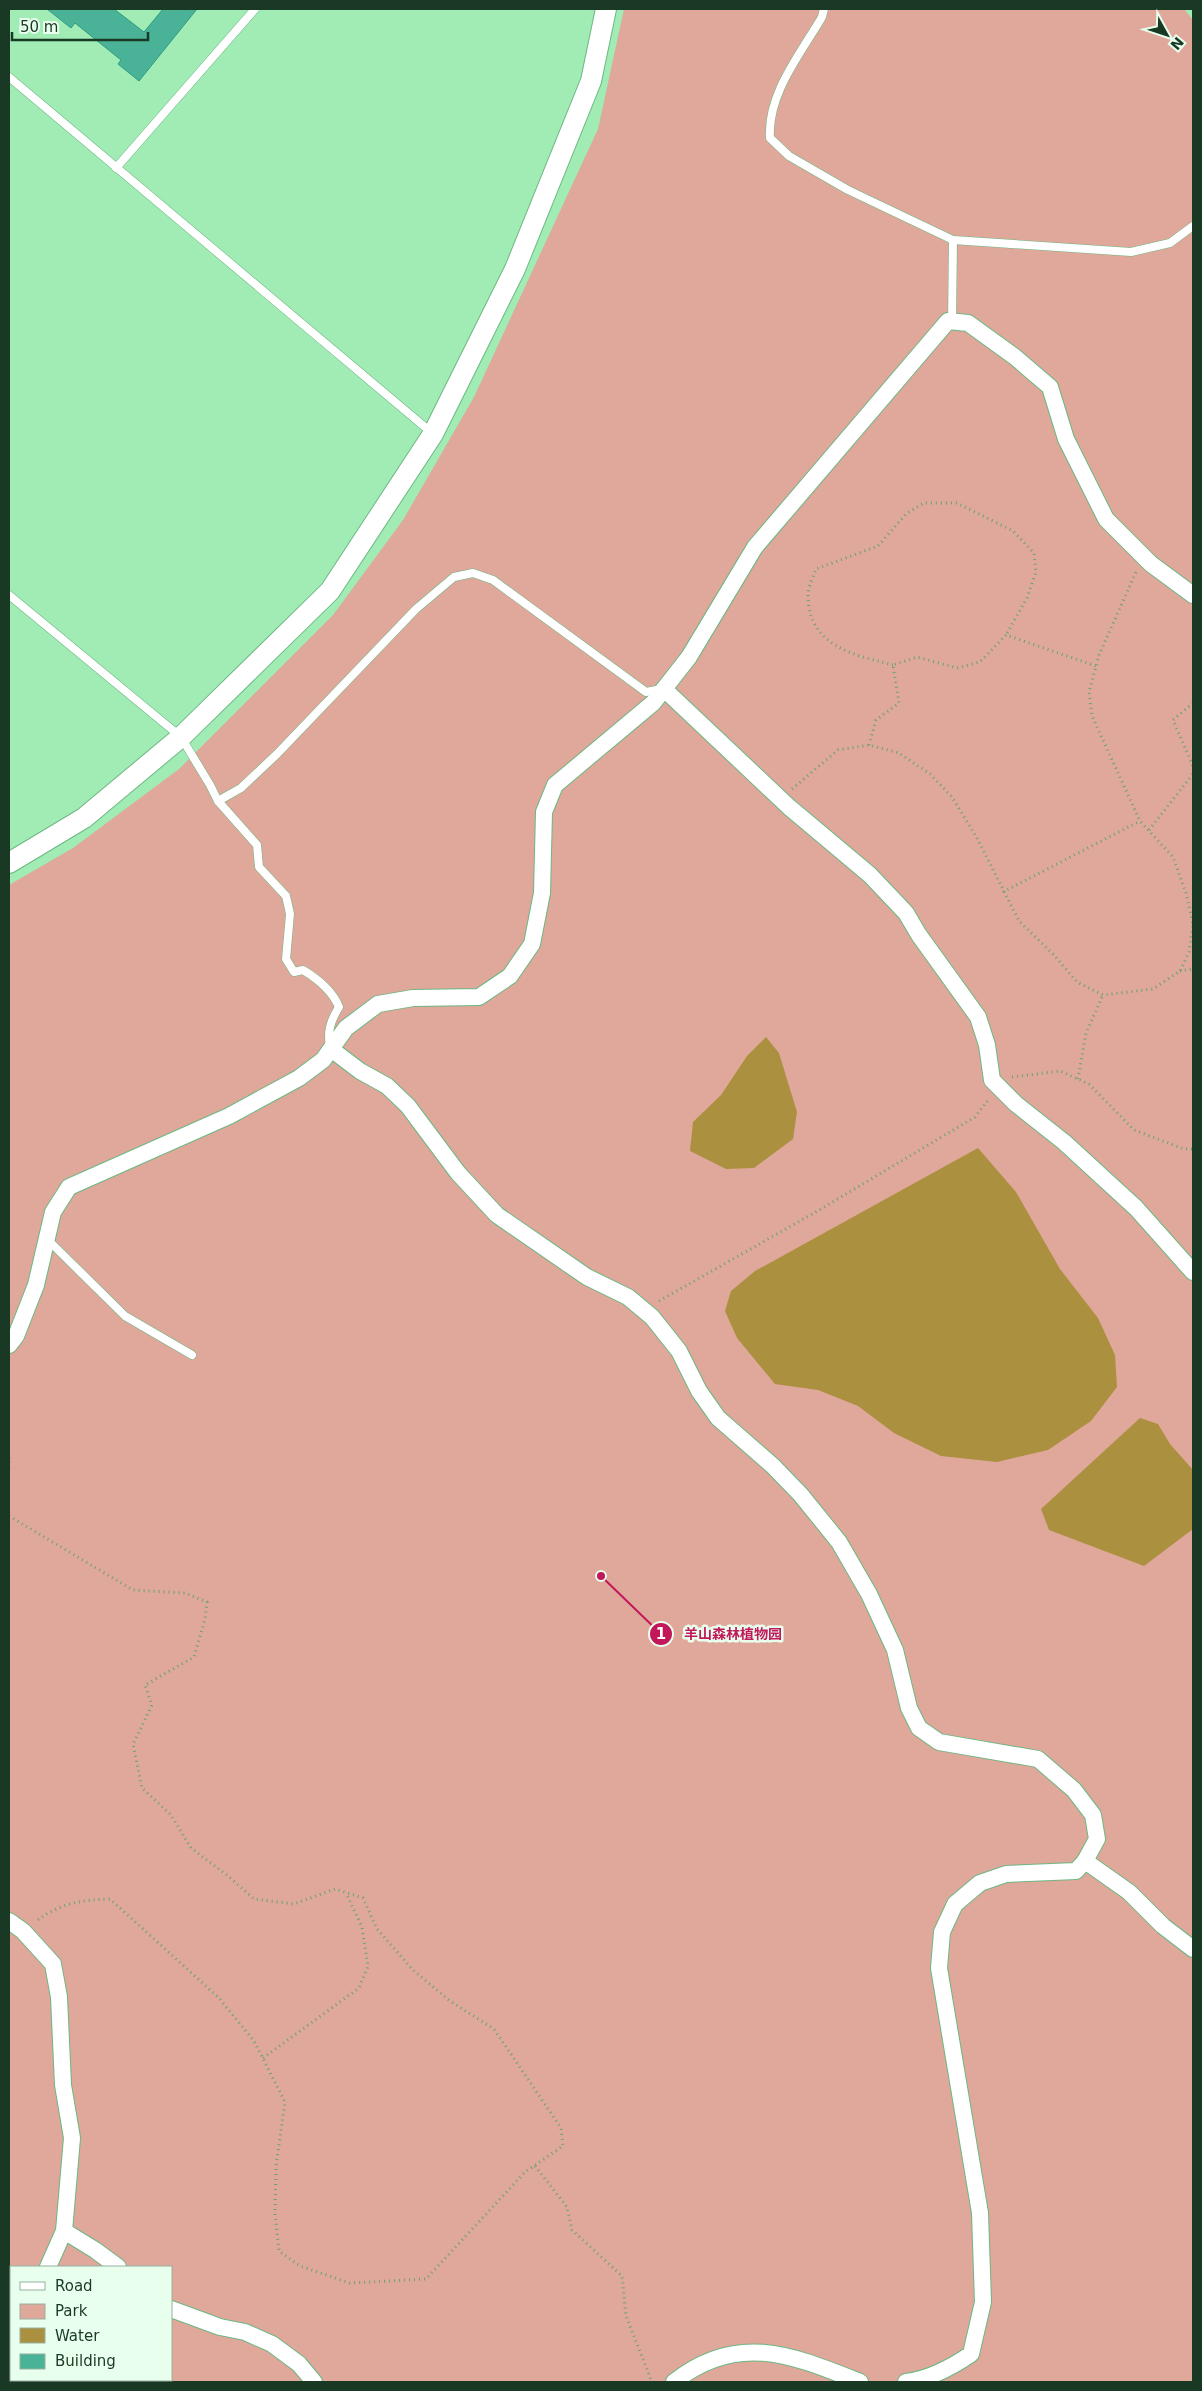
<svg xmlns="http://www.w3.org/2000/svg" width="1202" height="2391" font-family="'DejaVu Sans','Noto Sans SC',sans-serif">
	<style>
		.green { fill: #e0a79b; fill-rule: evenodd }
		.water { fill: #ab913f }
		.building { fill: #4ab397; stroke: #2f9c81 }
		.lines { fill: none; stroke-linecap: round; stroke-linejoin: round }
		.service-casing { stroke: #6db783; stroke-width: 9 }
		.minor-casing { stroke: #6db783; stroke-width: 18 }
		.tertiary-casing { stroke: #6db783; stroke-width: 22 }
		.path { stroke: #68a178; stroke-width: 3; stroke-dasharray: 1 4; stroke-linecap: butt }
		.service { stroke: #fff; stroke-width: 8 }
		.minor { stroke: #fff; stroke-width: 16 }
		.tertiary { stroke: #fff; stroke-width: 20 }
		.leader { fill: none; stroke: #c2185b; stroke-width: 2 }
		.callout-dot { fill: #c2185b; stroke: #e9ffee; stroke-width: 2 }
		.mark-label { font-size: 15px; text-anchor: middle; font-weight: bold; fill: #fff }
		.callout-label { font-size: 14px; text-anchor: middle; font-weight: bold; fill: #c2185b; stroke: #e9ffee; stroke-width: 5; stroke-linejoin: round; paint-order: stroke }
	</style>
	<rect width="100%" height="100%" fill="#a1ecb5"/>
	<path class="green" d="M624 9H1184L1193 20V2382H9V885L73 848 179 769 333 615 403 520 474 397 598 129ZM11 2267H171V2380H11Z"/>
	<g class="water">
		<path d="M766 1037 779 1053 797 1112 793 1139 754 1168 726 1169 690 1151 693 1122 721 1095 747 1056Z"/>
		<path d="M978 1148 1016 1192 1060 1269 1098 1318 1115 1355 1117 1387 1091 1421 1048 1450 997 1462 941 1456 894 1433 858 1406 818 1390 775 1384 737 1338 725 1311 731 1291 755 1271Z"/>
		<path d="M1140 1418 1158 1424 1170 1444 1193 1470V1529L1144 1566 1049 1530 1041 1509Z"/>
	</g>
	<path class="building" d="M47 9H114L144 32 163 9H197L139 81 118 64 121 60 75 23 71 28Z"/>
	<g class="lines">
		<defs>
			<g id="service">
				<path d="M824 9 822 17C801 53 767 94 770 138L789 156 848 190 953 240 1131 252 1170 243 1193 226"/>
				<path d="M9 77 432 433"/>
				<path d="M116 168 255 9"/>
				<path d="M952 321 953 240"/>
				<path d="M9 595 181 737 210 785 218 801 257 845 259 867 286 896 290 914 286 959 294 972 303 970C318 979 332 990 339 1007 331 1020 327 1031 330 1046"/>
				<path d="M218 801 241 788 277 754 416 609 454 577 473 573 493 580 646 692 662 689"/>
				<path d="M47 1239 125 1316 192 1355"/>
			</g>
			<g id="minor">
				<path d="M664 689 789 807 870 875 906 913 919 935 978 1017 987 1045 992 1080 1016 1104 1064 1142 1136 1208 1193 1272"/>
				<path d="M331 1049 360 1071 387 1086 408 1106 458 1173 497 1215 587 1277 628 1297 652 1317 679 1351 699 1391 718 1418 773 1466 801 1495 839 1542 869 1594 895 1650 909 1708 919 1728 939 1742 1038 1759 1074 1790 1093 1815 1097 1839 1085 1861 1076 1871 1006 1874 980 1883 955 1904 942 1932 939 1968 980 2213 983 2302 971 2354C952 2367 930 2379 906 2382"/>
				<path d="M9 1345 16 1336 36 1285 53 1212 69 1187 229 1116 299 1078 323 1060 346 1028 378 1004 413 998 479 997 510 976 532 944 542 893 544 812 555 785 653 703 689 657 755 547 948 321 968 323 1015 357 1050 387 1066 439 1106 519 1151 564 1193 595"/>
				<path d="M1085 1861 1129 1892 1163 1926 1193 1949"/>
				<path d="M9 1921 23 1931 53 1964 59 1997 63 2085 72 2138 64 2231 48 2267"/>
				<path d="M64 2231 95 2250 118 2267"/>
				<path d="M171 2309 220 2327 245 2332 272 2344 299 2364 314 2382"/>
				<path d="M9 2314 11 2312"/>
				<path d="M674 2382C738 2331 794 2356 860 2382"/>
			</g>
			<path id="tertiary" d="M9 863 84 818 181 737 330 591 433 434 515 269 591 81 606 9"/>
		</defs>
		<use href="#service" class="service-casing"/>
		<use href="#minor" class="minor-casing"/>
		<use href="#tertiary" class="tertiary-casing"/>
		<g class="path">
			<path d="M893 665C854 655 808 646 808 595 808 587 813 577 816 569L878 546 906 514 924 503H957L1013 531 1034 553 1036 572 1027 598 1006 635"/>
			<path d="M1193 703 1173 720 1193 766"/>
			<path d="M869 745 876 720 899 703 893 665 917 657 957 668 980 662 1006 635 1096 666"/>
			<path d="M792 789 838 750 869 745 899 753 930 774 952 797 977 838 1019 921 1053 954 1077 982 1103 995 1153 989 1180 971 1189 952 1193 924 1186 893 1173 857 1140 821 1092 716 1089 692 1099 655 1136 572"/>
			<path d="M1149 830 1193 774"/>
			<path d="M1003 892 1140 821"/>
			<path d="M1180 971 1193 969"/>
			<path d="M1012 1077 1060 1071 1089 1084 1134 1130 1184 1149H1193"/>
			<path d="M1078 1079 1086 1033 1103 995"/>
			<path d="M659 1301 821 1209 975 1117 989 1099"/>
			<path d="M9 1457V1472"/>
			<path d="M9 1516 133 1590 185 1593 207 1602 205 1619 194 1657 145 1685 152 1705 133 1744 142 1788 171 1815 191 1848 227 1875 254 1899 294 1904 335 1889 363 1898 377 1929 413 1970 450 2001 494 2029 561 2128 563 2146 525 2172 426 2279 350 2283 300 2266 279 2251 275 2213 276 2166 285 2102 254 2041 219 1998 110 1899C81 1900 60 1903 35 1922"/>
			<path d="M263 2058 359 1988 368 1966 362 1927 346 1893"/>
			<path d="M535 2166 567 2207 572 2230 622 2276 626 2316 652 2382"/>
		</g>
		<use href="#service" class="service"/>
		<use href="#minor" class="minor"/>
		<use href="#tertiary" class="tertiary"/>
	</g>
	<path class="leader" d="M601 1576L661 1634"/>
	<g class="callout-dot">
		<circle cx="601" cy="1576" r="5"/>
		<circle cx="661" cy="1634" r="12"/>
	</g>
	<g class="mark-label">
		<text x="661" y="1639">1</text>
	</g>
	<g class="callout-label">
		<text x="733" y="1639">羊山森林植物园</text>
	</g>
	<rect width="1202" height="2391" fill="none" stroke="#1a3924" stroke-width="20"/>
	<rect x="10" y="2266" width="162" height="115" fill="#e9ffee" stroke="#96b09d"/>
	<rect x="20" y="2282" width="25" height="8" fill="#ffffff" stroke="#96b09d"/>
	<text x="55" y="2291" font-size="15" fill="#1a3924">Road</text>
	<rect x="20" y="2304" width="25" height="15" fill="#e0a79b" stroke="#96b09d"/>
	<text x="55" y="2316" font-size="15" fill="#1a3924">Park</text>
	<rect x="20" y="2328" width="25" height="15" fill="#ab913f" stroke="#96b09d"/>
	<text x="55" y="2341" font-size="15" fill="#1a3924">Water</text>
	<rect x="20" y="2354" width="25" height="15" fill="#4ab397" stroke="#96b09d"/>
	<text x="55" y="2366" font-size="15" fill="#1a3924">Building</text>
	<g transform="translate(1167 35) rotate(130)" stroke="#e9ffee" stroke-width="4" paint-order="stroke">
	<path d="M0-4L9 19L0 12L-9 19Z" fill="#1a3924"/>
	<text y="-8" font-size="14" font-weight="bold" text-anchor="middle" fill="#1a3924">N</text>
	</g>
	<path d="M12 32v8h136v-8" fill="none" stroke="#1a3924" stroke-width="2.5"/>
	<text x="20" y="32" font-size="15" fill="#1a3924" stroke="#e9ffee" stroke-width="4" paint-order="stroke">50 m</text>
</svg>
